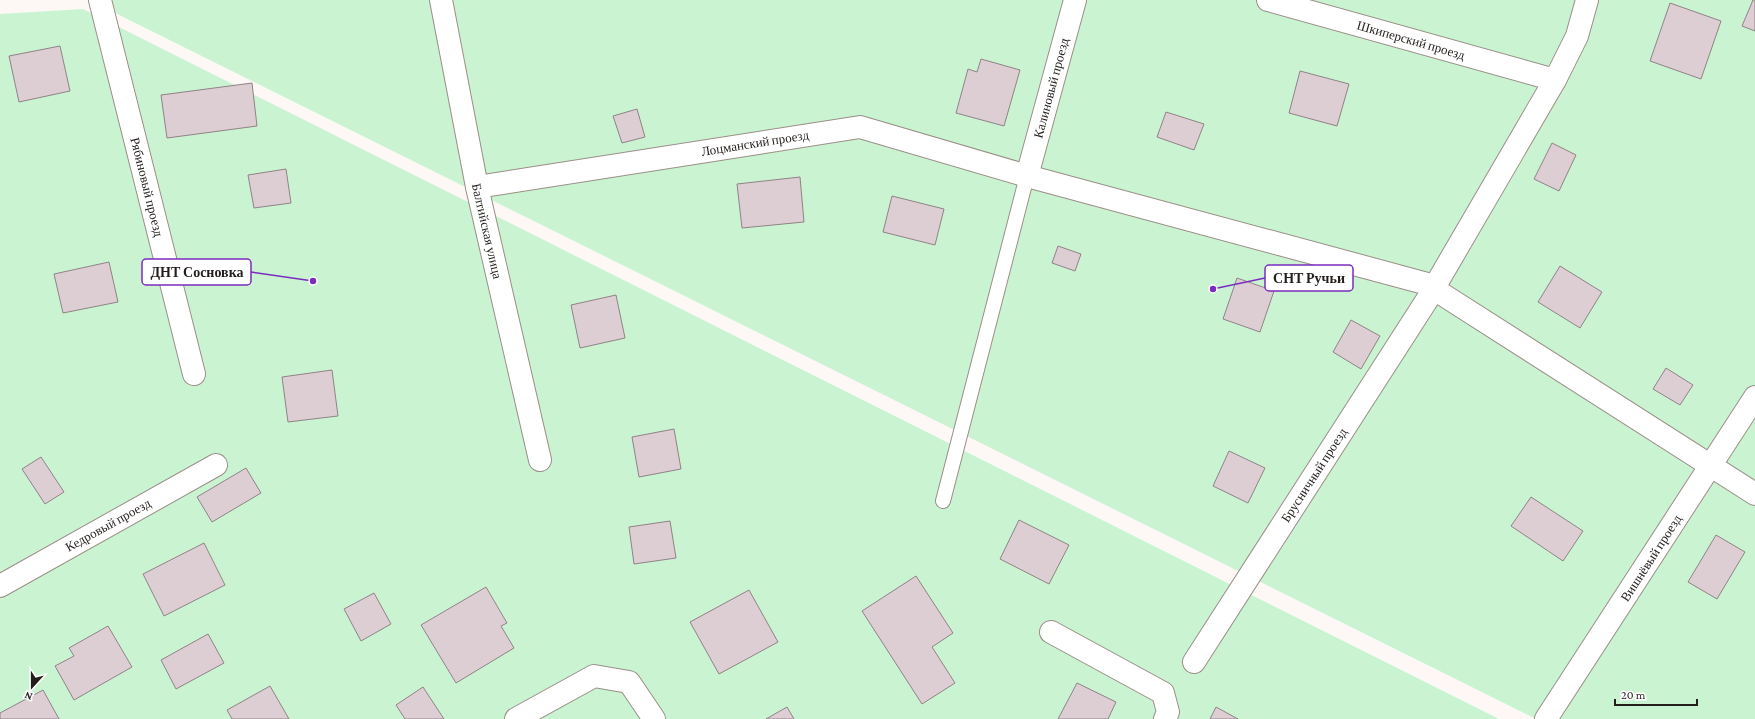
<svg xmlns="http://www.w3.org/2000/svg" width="1755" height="719" font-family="'Crimson Pro',serif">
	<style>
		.green { fill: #caf4d1 }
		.building { fill: #ddced3; stroke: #908287 }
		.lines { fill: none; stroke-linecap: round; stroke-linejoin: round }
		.lane-casing { stroke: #9b8e88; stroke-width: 16 }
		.street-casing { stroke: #9b8e88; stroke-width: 24 }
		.lane { stroke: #fff; stroke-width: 14 }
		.street { stroke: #fff; stroke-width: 22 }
		.labels { text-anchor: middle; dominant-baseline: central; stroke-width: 3.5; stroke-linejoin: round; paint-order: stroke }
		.street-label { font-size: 13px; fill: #231e1c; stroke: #fff }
		.leader { fill: none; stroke: #7b2cbf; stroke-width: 1.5 }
		.callout-dot { fill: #7b2cbf; stroke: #fff; stroke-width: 1.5 }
		.callout { fill: #fff; stroke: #7b2cbf; stroke-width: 1.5 }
		.callout-label { font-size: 14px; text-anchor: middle; font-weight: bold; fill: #231e1c }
	</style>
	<rect width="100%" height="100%" fill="#fdf8f5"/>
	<g class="green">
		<path d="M89 0H1755V719H1536Z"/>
		<path d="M83 9 1499 719H0V14Z"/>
	</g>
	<g class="building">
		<path d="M1753 0H1755V31L1742 26Z"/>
		<path d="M1670 3 1721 21 1701 79 1650 61Z"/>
		<path d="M60 46 70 91 19 102 9 56Z"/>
		<path d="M981 59 1020 70 1004 126 956 113 968 69 977 72Z"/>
		<path d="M1300 71 1349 84 1337 126 1289 113Z"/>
		<path d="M252 83 257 126 167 138 161 95Z"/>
		<path d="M637 109 645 137 622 143 613 116Z"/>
		<path d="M1166 112 1204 124 1194 150 1157 137Z"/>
		<path d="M1552 143 1576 155 1559 191 1534 179Z"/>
		<path d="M286 169 291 203 254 208 248 175Z"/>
		<path d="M800 177 804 222 742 228 737 184Z"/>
		<path d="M892 196 944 209 935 245 883 232Z"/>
		<path d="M1058 246 1081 254 1075 271 1052 263Z"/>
		<path d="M109 262 118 302 63 313 54 274Z"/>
		<path d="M1560 266 1602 292 1580 328 1538 302Z"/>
		<path d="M1237 278 1274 291 1260 332 1223 319Z"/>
		<path d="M616 295 625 338 580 348 571 305Z"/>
		<path d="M1351 320 1380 336 1361 369 1333 352Z"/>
		<path d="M1666 368 1693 385 1680 405 1653 389Z"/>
		<path d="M332 370 338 416 288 422 282 377Z"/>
		<path d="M674 429 681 469 639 477 632 437Z"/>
		<path d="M1229 451 1265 468 1248 503 1213 486Z"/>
		<path d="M41 457 64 492 45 504 22 469Z"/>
		<path d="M246 468 261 493 212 522 197 497Z"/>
		<path d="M1531 497 1583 531 1563 561 1511 526Z"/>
		<path d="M1019 520 1069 545 1049 584 1000 559Z"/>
		<path d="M670 521 676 558 634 564 629 527Z"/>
		<path d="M1716 535 1745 552 1717 599 1688 582Z"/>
		<path d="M204 543 225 585 164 616 143 574Z"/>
		<path d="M916 576 953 633 932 647 955 683 922 704 862 611Z"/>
		<path d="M486 587 507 623 501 626 514 648 456 683 421 625Z"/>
		<path d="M749 590 778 642 719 674 690 622Z"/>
		<path d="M374 593 391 624 361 641 344 609Z"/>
		<path d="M108 626 132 667 74 700 55 666 74 656 69 648Z"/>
		<path d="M208 634 224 663 176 689 161 660Z"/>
		<path d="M1077 683 1116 702 1108 719H1058Z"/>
		<path d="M270 686 289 719H232L227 710Z"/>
		<path d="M423 687 444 719H405L396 705Z"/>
		<path d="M43 690 59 719H0V713Z"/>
		<path d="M787 707 794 719H766Z"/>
		<path d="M1216 707 1238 719H1210Z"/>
	</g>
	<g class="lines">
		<defs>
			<path id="lane" d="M943 501 1027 176"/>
			<g id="street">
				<path d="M100 0 194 374"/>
				<path d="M441 0 477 187 540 460"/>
				<path d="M1268 0 1555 80"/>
				<path d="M1027 176 1075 0"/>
				<path d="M477 187 860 127 1027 176 1435 286 1434 289 1755 494"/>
				<path d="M1435 286 1555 80 1577 36 1587 0"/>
				<path d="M0 586 216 465"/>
				<path d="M1051 632 1163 693 1168 712 1165 719"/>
				<path d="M1194 662 1434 289"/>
				<path d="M516 719 594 676 629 682 654 719"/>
				<path d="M1546 719 1755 397"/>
			</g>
		</defs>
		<use href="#lane" class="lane-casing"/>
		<use href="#street" class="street-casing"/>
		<use href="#lane" class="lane"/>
		<use href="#street" class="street"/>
	</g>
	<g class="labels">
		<g class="street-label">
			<text transform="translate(1411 40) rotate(16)">Шкиперский проезд</text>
			<text transform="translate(1051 88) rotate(-75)">Калиновый проезд</text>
			<text transform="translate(755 143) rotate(-9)">Лоцманский проезд</text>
			<text transform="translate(147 187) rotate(76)">Рябиновый проезд</text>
			<text transform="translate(487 231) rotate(77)">Балтийская улица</text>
			<text transform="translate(1314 475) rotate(-57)">Брусничный проезд</text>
			<text transform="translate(108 525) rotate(-29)">Кедровый проезд</text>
			<text transform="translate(1651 558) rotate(-57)">Вишнёвый проезд</text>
		</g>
	</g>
	<path class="leader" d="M313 281L251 272M1213 289L1265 278"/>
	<g class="callout-dot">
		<circle cx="313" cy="281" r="4"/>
		<circle cx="1213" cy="289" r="4"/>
	</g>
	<g class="callout">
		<rect x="142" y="259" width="109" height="26" rx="4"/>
		<rect x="1265" y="265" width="88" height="26" rx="4"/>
	</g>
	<g class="callout-label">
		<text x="197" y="277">ДНТ Сосновка</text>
		<text x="1309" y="283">СНТ Ручьи</text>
	</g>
	<g transform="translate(32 687) rotate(201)" stroke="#ffffff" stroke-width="3" paint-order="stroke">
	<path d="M0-3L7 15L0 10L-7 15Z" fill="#231e1c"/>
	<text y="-6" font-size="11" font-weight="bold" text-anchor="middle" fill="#231e1c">N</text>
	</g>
	<path d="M1615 699v6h82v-6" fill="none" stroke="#231e1c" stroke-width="2"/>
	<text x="1621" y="699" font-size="12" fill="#231e1c" stroke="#ffffff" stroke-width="3" paint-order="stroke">20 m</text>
</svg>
